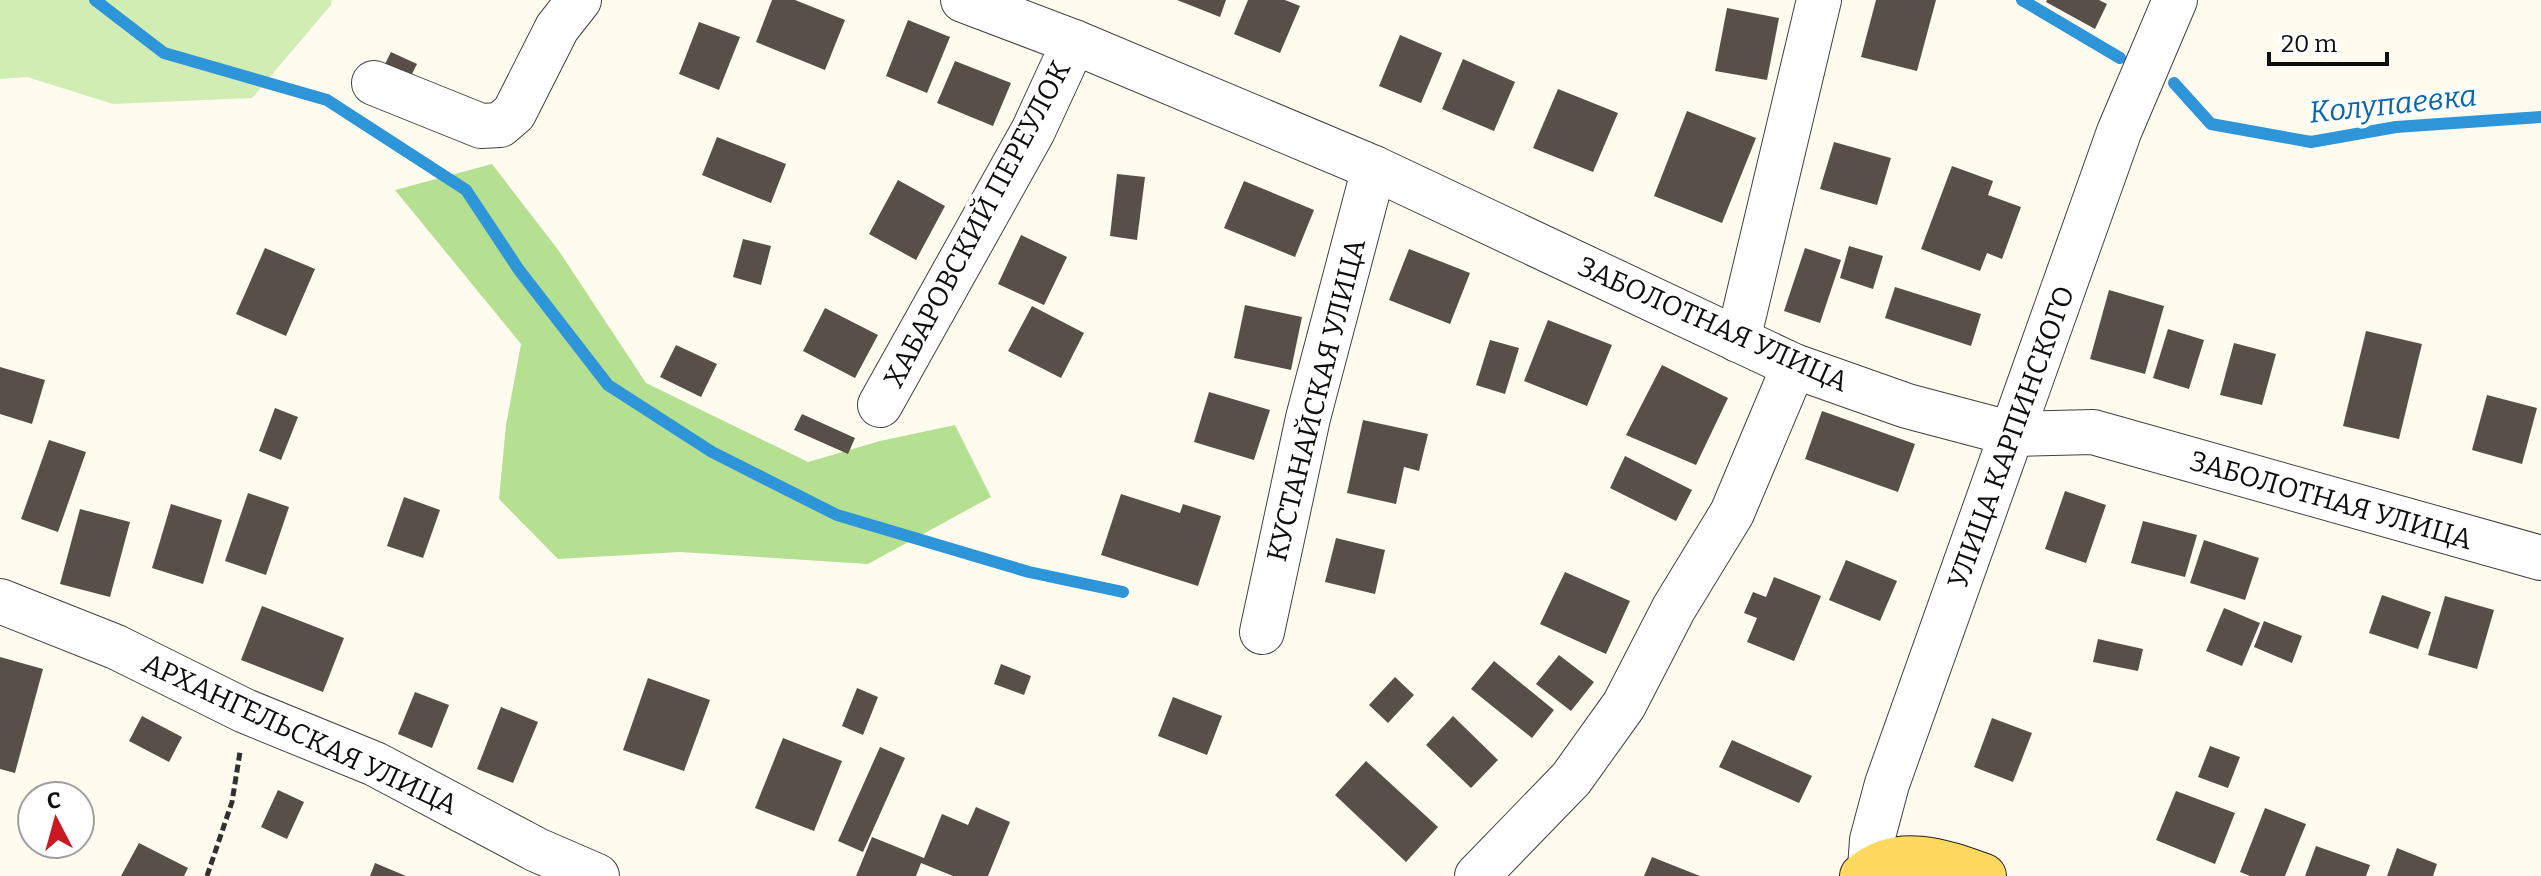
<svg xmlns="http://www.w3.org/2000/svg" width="2541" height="876" font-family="Bitter,serif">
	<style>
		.green { fill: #d2edb4 }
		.forest { fill: #b5e092 }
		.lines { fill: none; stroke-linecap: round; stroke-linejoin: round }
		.stream { stroke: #2f95d9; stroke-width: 12 }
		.building { fill: #584f49 }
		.minor-casing { stroke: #414141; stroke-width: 46 }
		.major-casing { stroke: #1f1f1f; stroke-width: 46 }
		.path { stroke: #303030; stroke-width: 5; stroke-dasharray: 8 4; stroke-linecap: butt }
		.minor { stroke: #fff; stroke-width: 44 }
		.major { stroke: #ffd85f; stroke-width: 44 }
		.labels { text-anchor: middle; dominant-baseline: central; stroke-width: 8; stroke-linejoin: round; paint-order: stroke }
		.street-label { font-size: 28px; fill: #0e0e0e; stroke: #fff }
		.water-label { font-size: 30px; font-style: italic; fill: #0b66ab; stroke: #fff }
	</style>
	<rect width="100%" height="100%" fill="#fffcef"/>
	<path class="green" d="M0 0H332L331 5 252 98 113 104 27 77 0 79Z"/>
	<path class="forest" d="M492 164 559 251 646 383 808 462 880 441 955 425 991 497 868 564 680 552 558 559 499 499 506 425 521 344 395 190Z"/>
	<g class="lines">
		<g class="stream">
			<path d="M95 0 164 53 327 100 466 190 519 270 608 385 712 452 837 515 1029 572 1123 592"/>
			<path d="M2022 0 2120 58"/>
			<path d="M2174 83 2211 124 2311 142 2396 127 2541 117"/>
		</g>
	</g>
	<g class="building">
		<path d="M772 0H795L845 20 825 70 756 42Z"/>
		<path d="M1177 0H1226L1220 17Z"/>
		<path d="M1248 0H1285L1300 6 1280 53 1234 34Z"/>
		<path d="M1876 0H1936L1917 71 1861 57Z"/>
		<path d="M2047 0H2099L2107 4 2095 29 2046 2Z"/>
		<path d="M1727 8 1779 18 1767 80 1715 71Z"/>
		<path d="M908 20 950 37 927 93 886 76Z"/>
		<path d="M699 22 740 37 719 90 679 74Z"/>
		<path d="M1400 35 1442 53 1421 103 1379 86Z"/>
		<path d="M391 52 417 64 411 76 385 64Z"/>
		<path d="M1463 59 1515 82 1494 131 1442 109Z"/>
		<path d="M955 61 1011 83 993 126 937 103Z"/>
		<path d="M1558 89 1618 113 1593 172 1533 148Z"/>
		<path d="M1687 111 1756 138 1722 223 1654 196Z"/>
		<path d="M717 137 786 164 771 203 702 175Z"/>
		<path d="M1834 142 1891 158 1877 205 1820 189Z"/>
		<path d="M1952 166 1993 181 1988 195 2021 207 2002 259 1987 253 1980 271 1921 249Z"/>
		<path d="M1117 174 1145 177 1137 240 1110 236Z"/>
		<path d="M898 180 945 206 916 260 869 234Z"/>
		<path d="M1244 181 1314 210 1295 257 1224 228Z"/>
		<path d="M1021 235 1067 257 1044 305 998 284Z"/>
		<path d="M743 239 771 246 761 285 733 277Z"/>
		<path d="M1849 246 1883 256 1873 289 1840 278Z"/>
		<path d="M265 248 315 269 286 336 236 314Z"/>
		<path d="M1805 248 1841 260 1820 323 1784 311Z"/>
		<path d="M1409 249 1470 273 1450 324 1389 300Z"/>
		<path d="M1895 287 1981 314 1971 346 1885 318Z"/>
		<path d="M2109 290 2164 306 2145 374 2090 359Z"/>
		<path d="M1245 305 1302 317 1291 370 1234 358Z"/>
		<path d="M1032 306 1084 333 1061 378 1008 351Z"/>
		<path d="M825 308 878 335 855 378 803 351Z"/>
		<path d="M1548 320 1612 345 1587 406 1524 381Z"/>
		<path d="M2168 329 2204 340 2189 389 2153 378Z"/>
		<path d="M2366 331 2422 344 2399 439 2343 426Z"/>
		<path d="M1490 340 1519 348 1505 394 1476 385Z"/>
		<path d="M2234 343 2276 354 2262 405 2220 395Z"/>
		<path d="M676 345 717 364 701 397 660 377Z"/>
		<path d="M1662 365 1728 398 1696 465 1626 435Z"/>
		<path d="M0 367 45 380 32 424 0 414Z"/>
		<path d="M1209 392 1270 410 1254 460 1194 442Z"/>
		<path d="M2487 395 2537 408 2522 464 2472 450Z"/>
		<path d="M275 408 298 417 281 460 259 451Z"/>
		<path d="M1822 411 1915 444 1898 492 1805 459Z"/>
		<path d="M802 414 855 438 848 454 794 430Z"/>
		<path d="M1363 420 1428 434 1419 471 1404 467 1396 504 1347 493Z"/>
		<path d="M49 440 86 452 58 532 21 519Z"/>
		<path d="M1625 456 1692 490 1676 521 1610 488Z"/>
		<path d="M2065 491 2106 505 2086 563 2045 549Z"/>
		<path d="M248 493 289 507 266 575 225 561Z"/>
		<path d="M1121 494 1180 513 1183 504 1221 516 1198 586 1101 555Z"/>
		<path d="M404 497 440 510 423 558 387 546Z"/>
		<path d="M171 504 222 520 203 584 152 568Z"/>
		<path d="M80 509 130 522 110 597 60 584Z"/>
		<path d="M2143 521 2197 535 2185 577 2131 563Z"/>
		<path d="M1336 538 1385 550 1375 594 1325 582Z"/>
		<path d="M2204 540 2259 558 2245 600 2190 583Z"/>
		<path d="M1846 560 1897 581 1880 621 1829 600Z"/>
		<path d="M1565 572 1630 601 1606 654 1540 624Z"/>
		<path d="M1774 577 1821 596 1794 661 1747 642 1757 618 1744 613 1753 592 1766 597Z"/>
		<path d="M2382 595 2431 612 2418 649 2369 633Z"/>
		<path d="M2445 596 2494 610 2477 669 2428 655Z"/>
		<path d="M262 606 344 638 323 692 241 660Z"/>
		<path d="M2224 608 2260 623 2242 666 2206 651Z"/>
		<path d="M2264 621 2302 636 2292 663 2254 647Z"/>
		<path d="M2098 639 2143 649 2138 671 2093 662Z"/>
		<path d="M1559 655 1594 682 1571 711 1536 684Z"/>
		<path d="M0 657 43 669 15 773 0 769Z"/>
		<path d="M1494 661 1554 710 1532 738 1471 689Z"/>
		<path d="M1001 664 1031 676 1024 695 994 684Z"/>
		<path d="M1395 677 1414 695 1388 723 1369 705Z"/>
		<path d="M648 678 710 700 684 771 623 750Z"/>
		<path d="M857 688 878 697 863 735 842 726Z"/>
		<path d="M415 692 449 705 432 748 398 734Z"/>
		<path d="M1173 697 1222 716 1207 755 1158 736Z"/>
		<path d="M501 707 538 722 513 783 477 769Z"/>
		<path d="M142 716 182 737 169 762 129 741Z"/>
		<path d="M1453 716 1498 760 1471 788 1426 745Z"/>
		<path d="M1992 718 2032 733 2013 782 1974 767Z"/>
		<path d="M783 738 842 761 814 831 755 808Z"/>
		<path d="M1732 740 1812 776 1799 803 1719 767Z"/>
		<path d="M2210 746 2240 757 2228 788 2198 777Z"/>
		<path d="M880 747 905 758 863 852 838 841Z"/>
		<path d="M1366 761 1438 827 1406 862 1335 795Z"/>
		<path d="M278 790 304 802 287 839 261 827Z"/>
		<path d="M2176 791 2235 813 2215 864 2156 840Z"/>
		<path d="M976 807 1010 822 988 876H953L921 863 916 876H856L872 837 924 858 942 814 968 825Z"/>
		<path d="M2265 808 2306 824 2285 876H2250L2240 872Z"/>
		<path d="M139 843 188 868 184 876H121Z"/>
		<path d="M2316 846 2370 865 2366 876H2305Z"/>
		<path d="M2397 848 2437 864 2433 876H2387Z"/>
		<path d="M1652 857 1700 876H1644Z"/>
		<path d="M375 863 406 876H370Z"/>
	</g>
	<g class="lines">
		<defs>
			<g id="minor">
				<path d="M963 0 1074 42 1374 168 1794 366 1907 406 2013 434 2093 432 2541 558"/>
				<path d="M374 83 481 126 500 125 514 113 557 28 579 0"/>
				<path d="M1738 340 1819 0"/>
				<path d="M880 405 1033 131 1074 42"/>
				<path d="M0 601 116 647 245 711 375 764 537 850 597 876"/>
				<path d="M1262 632 1308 418 1374 168"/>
				<path d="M1870 868 1872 840 1887 784 2119 132 2175 0"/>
				<path d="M1477 876 1571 779 1624 705 1674 608 1732 513 1794 366"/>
			</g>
			<path id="major" d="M1862 876C1898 844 1945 862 1984 876"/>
		</defs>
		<use href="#minor" class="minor-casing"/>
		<use href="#major" class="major-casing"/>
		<path class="path" d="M207 876 232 802 240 752"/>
		<use href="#minor" class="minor"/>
		<use href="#major" class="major"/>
	</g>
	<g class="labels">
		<g class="street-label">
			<text transform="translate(977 224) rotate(-62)">ХАБАРОВСКИЙ ПЕРЕУЛОК</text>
			<text transform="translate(1713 324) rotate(24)">ЗАБОЛОТНАЯ УЛИЦА</text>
			<text transform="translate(1316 400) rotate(-76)">КУСТАНАЙСКАЯ УЛИЦА</text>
			<text transform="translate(2011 437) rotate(-70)">УЛИЦА КАРПИНСКОГО</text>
			<text transform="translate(2331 500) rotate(16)">ЗАБОЛОТНАЯ УЛИЦА</text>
			<text transform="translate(300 734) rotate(25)">АРХАНГЕЛЬСКАЯ УЛИЦА</text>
		</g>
		<g class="water-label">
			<text transform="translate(2393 104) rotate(-6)">Колупаевка</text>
		</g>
	</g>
	<g transform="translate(56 820) rotate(354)"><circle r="38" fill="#ffffff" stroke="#9f9f9f" stroke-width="2"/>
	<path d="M0-6L14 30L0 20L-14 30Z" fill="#cb1921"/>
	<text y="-12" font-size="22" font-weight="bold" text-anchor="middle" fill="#0e0e0e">С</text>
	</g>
	<path d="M2269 52v12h118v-12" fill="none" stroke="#0e0e0e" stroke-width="4"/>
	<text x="2281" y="52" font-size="24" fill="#0e0e0e" stroke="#ffffff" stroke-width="6" paint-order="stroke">20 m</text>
</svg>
